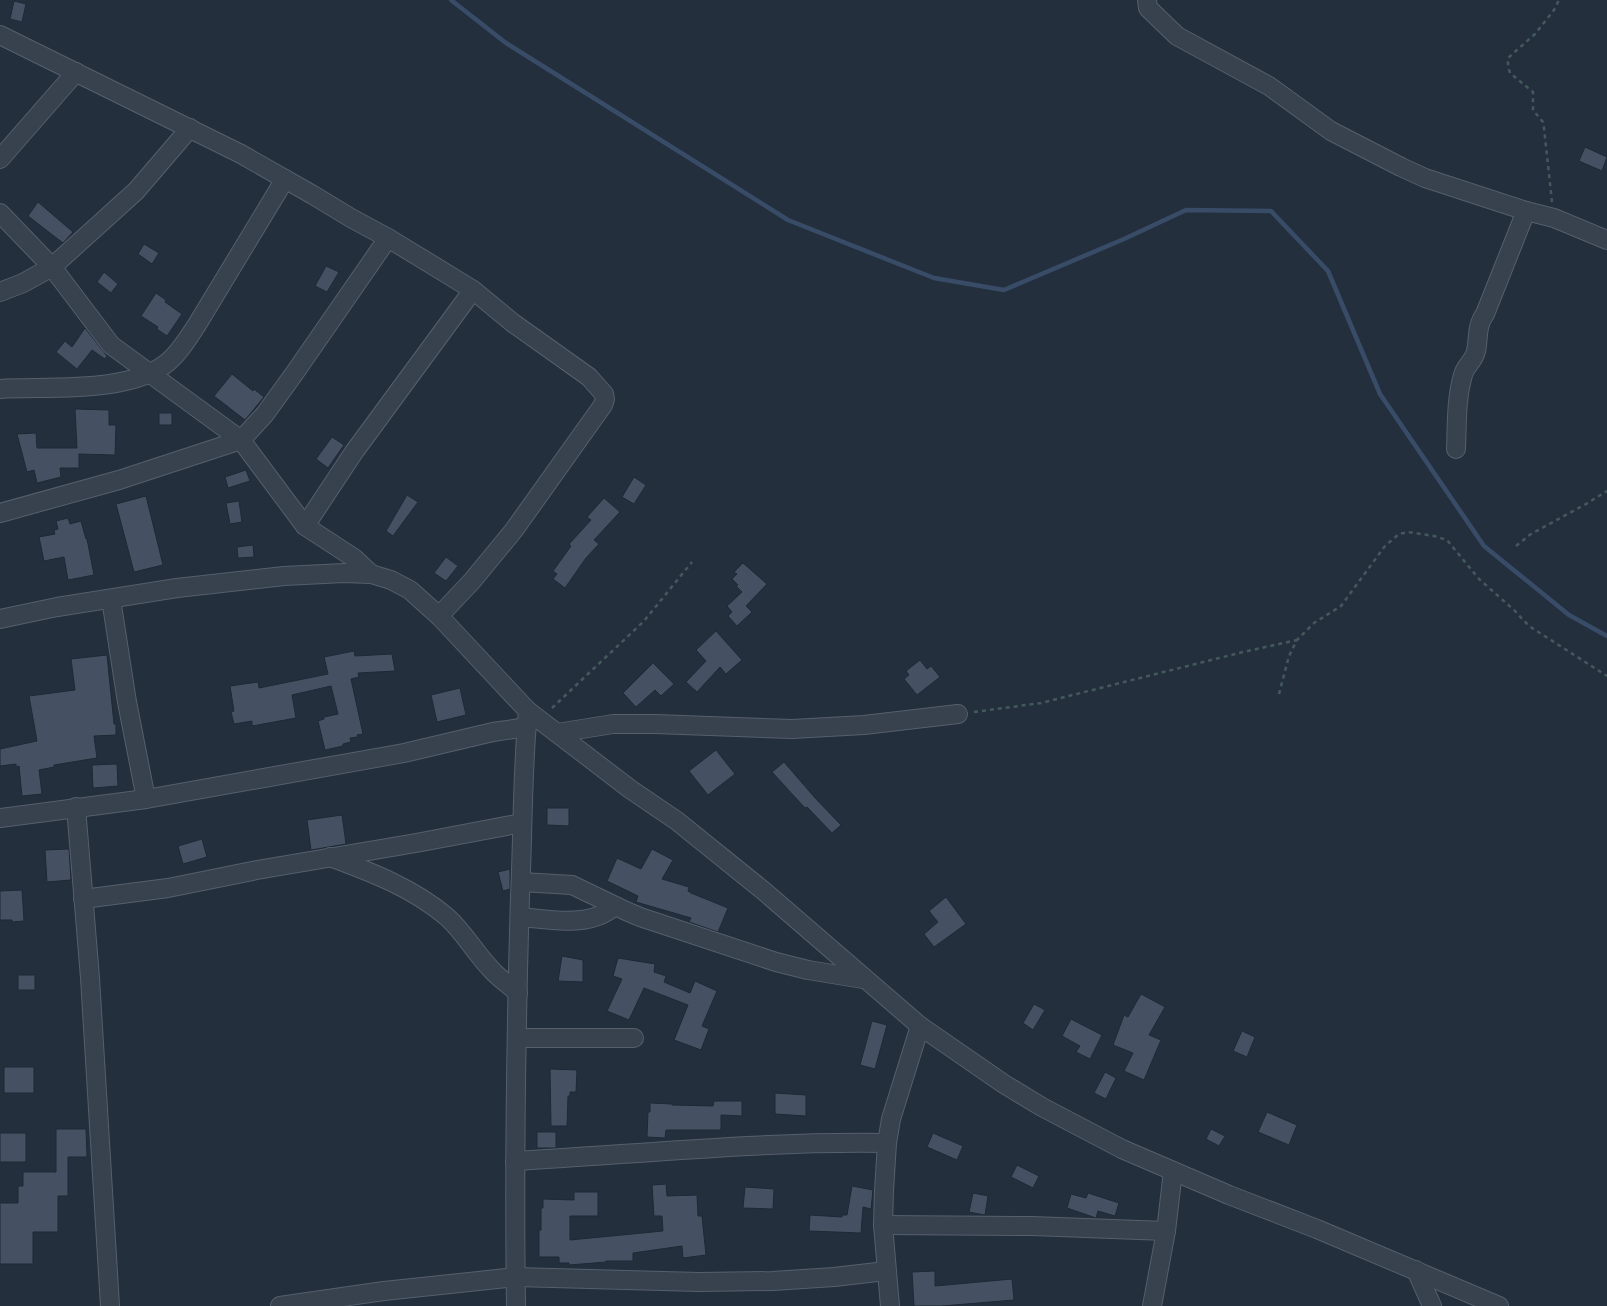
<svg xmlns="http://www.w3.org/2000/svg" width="1607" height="1306" font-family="'PT Sans Narrow',sans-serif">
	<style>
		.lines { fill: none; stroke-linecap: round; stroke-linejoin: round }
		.stream { stroke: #394c67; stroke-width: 4.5 }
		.building { fill: #455162; stroke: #1f2835 }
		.minor-casing { stroke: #565f6c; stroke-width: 20 }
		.path { stroke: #44595c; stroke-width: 2.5; stroke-dasharray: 4 4; stroke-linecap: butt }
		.minor { stroke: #38414e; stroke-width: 18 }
	</style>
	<rect width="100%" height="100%" fill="#242f3e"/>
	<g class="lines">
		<path class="stream" d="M451 0 506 43 788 220 934 278 1004 290 1124 239 1186 210 1271 211 1328 271 1380 394 1484 546 1569 615 1607 636"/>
	</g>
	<g class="building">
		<path d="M14 1 26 4 22 22 10 19Z"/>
		<path d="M1585 147 1607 157 1602 171 1579 161Z"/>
		<path d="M38 202 73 232 63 243 28 216Z"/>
		<path d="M144 244 159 253 152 264 138 254Z"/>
		<path d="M326 266 339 272 327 292 315 286Z"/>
		<path d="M104 272 118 284 111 293 97 282Z"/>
		<path d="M156 293 166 300 165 302 182 314 167 336 157 329 158 327 141 316Z"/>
		<path d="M85 328 103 351 107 356 105 359 92 350 77 369 56 352 65 341 72 347Z"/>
		<path d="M232 374 253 391 254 389 264 397 245 420 214 396Z"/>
		<path d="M75 409 109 410V425H116L115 455 79 454V468H60L61 477 37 483 34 470 27 472 17 434 36 433 37 448H77Z"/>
		<rect x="159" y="413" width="13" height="12"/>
		<path d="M332 437 344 445 328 468 316 459Z"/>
		<path d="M246 470 250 481 228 488 225 477Z"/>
		<path d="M634 477 646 485 634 504 622 497Z"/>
		<path d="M407 495 418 502 393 536 386 531Z"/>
		<path d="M146 496 163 565 134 572 116 504Z"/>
		<path d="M604 498 620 512 594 540 599 544 586 558 565 588 553 579 557 574 553 571 571 546 569 544 591 520 587 517Z"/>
		<path d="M239 501 242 522 230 524 226 503Z"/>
		<path d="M68 518 70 524 81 521 86 539H87L94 575 68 580 64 557 44 561 39 537 55 534 54 530 58 529 56 521Z"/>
		<path d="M253 545 254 557 238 558 237 547Z"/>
		<path d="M446 557 458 566 446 581 434 573Z"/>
		<path d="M743 563 767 584 746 606 752 612 737 626 728 616 732 612 727 606 742 592 736 586 738 585 732 579 737 574 734 572Z"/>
		<path d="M716 631 742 660 726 674 720 667 697 692 686 682 706 661 696 650Z"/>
		<path d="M354 651 355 656 392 654 395 671 358 673 359 677 351 679 363 734 357 735 358 737 350 738 351 742 343 744V746L325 750 318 721 324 719V717L338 714 331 686 292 695 296 718 252 726V721L234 724 231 712 234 711 230 686 258 682 259 688 328 674 324 657Z"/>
		<path d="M107 655 114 724H116V735L94 736 97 758 54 765V767L39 770 42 794 22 796 19 766 16 767V764L0 766V749L37 741 29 696 75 690 71 659Z"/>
		<path d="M920 660 927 669 931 666 940 677 917 695 904 679 909 675 906 671Z"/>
		<path d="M653 663 674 684 661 696 655 690 636 707 623 693Z"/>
		<path d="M460 688 466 715 437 722 431 695Z"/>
		<path d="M716 750 735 774 708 795 689 771Z"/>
		<path d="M784 762 816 799 841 825 832 833 807 807 805 808 772 772Z"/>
		<path d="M117 764 118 786 93 788 92 765Z"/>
		<path d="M547 808H569V826L547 825Z"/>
		<path d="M342 815 346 844 311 850 307 820Z"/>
		<path d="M202 839 207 857 183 864 178 846Z"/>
		<path d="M69 849 71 880 47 882 45 850Z"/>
		<path d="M652 849 673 860 662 879 689 887 688 891 691 893 728 908 718 932 689 922 691 918 636 902 638 896 607 881 617 858 641 869Z"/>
		<path d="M510 869V889L503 891 498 872Z"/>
		<path d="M22 890 24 921 12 922V920H0V891Z"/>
		<path d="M946 897 966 924 934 947 924 934 938 922 929 911Z"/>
		<path d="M562 956 583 960V982L558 981Z"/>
		<path d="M618 958 655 964 654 972 666 976 664 982 690 993 695 981 717 991 702 1026 709 1029 701 1050 674 1040 688 1005 644 988 629 1020 607 1011 622 979 613 976Z"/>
		<rect x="18" y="975" width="17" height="15"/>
		<path d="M1141 994 1165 1007 1149 1035 1161 1040 1144 1080 1124 1071 1133 1053 1113 1045 1124 1015 1128 1017Z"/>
		<path d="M1034 1004 1045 1010 1033 1030 1023 1023Z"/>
		<path d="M1071 1019 1102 1035 1090 1059 1076 1052 1080 1046 1062 1036Z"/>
		<path d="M872 1021 887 1025 875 1069 860 1065Z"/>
		<path d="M1242 1031 1255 1037 1247 1057 1233 1051Z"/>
		<rect x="4" y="1067" width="30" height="26"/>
		<path d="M550 1069 577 1070 576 1092H570V1096H568L567 1126H551Z"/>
		<path d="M1105 1072 1116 1078 1106 1099 1094 1093Z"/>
		<path d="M775 1093 806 1095V1116L775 1114Z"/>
		<path d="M714 1101H742V1116L721 1115V1130H666L665 1138 647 1137 648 1112H650V1103L672 1104V1105L713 1106Z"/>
		<path d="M1267 1112 1297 1125 1289 1145 1258 1132Z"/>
		<path d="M56 1129H86L87 1157H68V1196H58V1232H33V1264H0V1203H18V1186H23V1172H56Z"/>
		<path d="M1211 1129 1225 1136 1219 1146 1206 1139Z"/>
		<rect x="537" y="1132" width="19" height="16"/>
		<rect x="0" y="1133" width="26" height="29"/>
		<path d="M933 1133 963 1146 957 1160 927 1147Z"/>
		<path d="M1017 1165 1039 1176 1033 1188 1011 1177Z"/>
		<path d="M666 1184 667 1196 697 1195 698 1216H702L706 1255 683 1258 682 1246 633 1253V1261H606V1262L569 1265V1263H559V1257H539V1230H541V1208H543V1199L574 1200V1192H598V1216H570V1240L663 1231 662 1216H654L652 1185Z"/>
		<path d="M852 1186 873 1190 871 1209 863 1207 861 1233 809 1231 810 1215 842 1217V1215H847Z"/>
		<path d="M745 1187 774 1189 773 1209 743 1208Z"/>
		<path d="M973 1193 988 1196 985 1215 969 1212Z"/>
		<path d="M1088 1193 1119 1203 1115 1216 1098 1211 1096 1218 1067 1208 1071 1194 1086 1198Z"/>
		<path d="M935 1271V1286L1012 1279 1014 1300 942 1306H914L912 1272Z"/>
	</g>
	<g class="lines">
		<defs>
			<g id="minor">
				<path d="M1147 0 1148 8 1177 36 1269 86 1331 131 1401 167 1425 178 1526 211 1554 218 1607 240"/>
				<path d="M0 35 241 154 313 195 351 218 388 238 452 277 473 290 513 323 589 377 604 394 605 399 603 405 514 530 472 581 439 616"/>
				<path d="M0 159 76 72"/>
				<path d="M0 213 52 267 111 345 241 440 305 526 354 558 371 574"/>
				<path d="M0 292 23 283 52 267 136 191 190 128"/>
				<path d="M0 389C48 386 130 394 168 362 180 352 189 337 198 323L285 179"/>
				<path d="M1456 449C1457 425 1456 399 1463 375 1465 366 1474 361 1476 351 1479 338 1476 326 1485 314L1526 211"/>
				<path d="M0 513 119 480 241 440 265 414 296 371 388 238"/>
				<path d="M305 526 354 452 473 290"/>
				<path d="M111 599 127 702 146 799"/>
				<path d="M0 619 57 607 177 588 284 576 344 573 371 574 391 580 410 590 439 616 528 711 630 789 677 821 765 892 920 1026 1004 1084 1042 1107 1122 1149 1229 1195 1317 1229 1499 1306"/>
				<path d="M557 733 613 724H655L792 729 864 725 958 714"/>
				<path d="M76 807 90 978 110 1306"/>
				<path d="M0 818 146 799 404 753 493 732 527 727"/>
				<path d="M330 857C371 872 413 888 447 917 463 931 474 951 489 967 497 977 508 984 518 993"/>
				<path d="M521 882 572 885 626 911 640 917 776 962 808 970 863 979"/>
				<path d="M83 899 168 888 257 870 416 843 522 823"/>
				<path d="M520 917C544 919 575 925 598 916 604 914 610 910 615 906"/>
				<path d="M517 1038H634"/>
				<path d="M515 1161C639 1154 763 1141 887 1143"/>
				<path d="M883 1225 1032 1226 1166 1231"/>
				<path d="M1416 1270 1432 1306"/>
				<path d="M280 1306 384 1291 516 1277 699 1282 773 1281 834 1277 886 1271"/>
				<path d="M516 1306C514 1170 516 1033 520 896 523 834 522 773 528 711"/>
				<path d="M890 1306 883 1225 884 1191 887 1143 891 1119 920 1026"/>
				<path d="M1152 1306 1166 1231 1173 1171"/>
			</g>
		</defs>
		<use href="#minor" class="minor-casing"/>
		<g class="path">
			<path d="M1552 202 1544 128 1543 122 1533 110V92L1510 73 1508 66V58L1535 34 1554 10 1559 0"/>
			<path d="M1516 546 1531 534 1586 504 1607 491"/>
			<path d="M1279 694 1289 656 1297 640 1314 623 1341 606 1385 546 1399 534 1408 532 1434 536 1447 540 1479 579 1514 610 1529 626 1607 676"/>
			<path d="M552 708 644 621 692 562"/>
			<path d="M974 712 1041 703 1239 653 1297 640"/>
		</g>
		<use href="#minor" class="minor"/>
	</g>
</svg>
